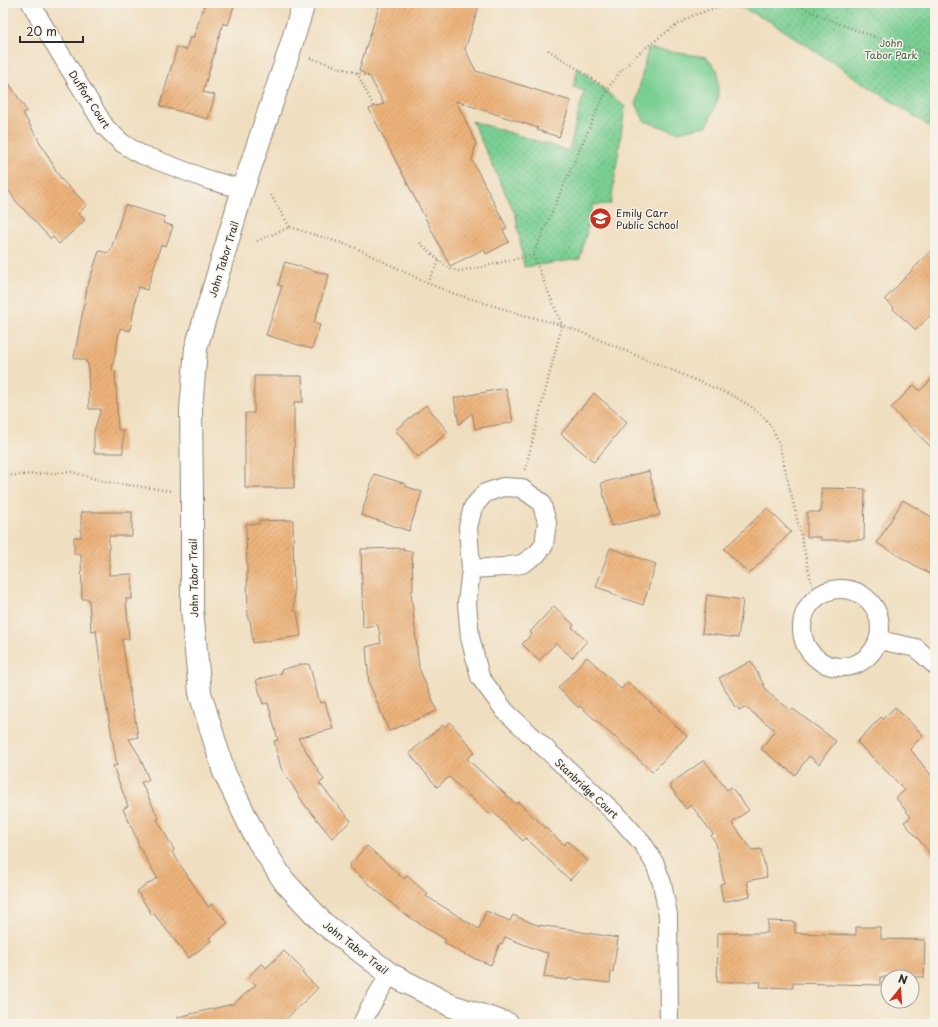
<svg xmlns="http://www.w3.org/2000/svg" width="938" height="1027" font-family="'Playpen Sans',sans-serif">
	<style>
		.park { fill: url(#park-dots); stroke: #527d5f }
		.pitch { fill: #79cf93; stroke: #527d5f }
		.building { fill: url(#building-hatch) }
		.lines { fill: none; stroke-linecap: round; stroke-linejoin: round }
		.minor-casing { stroke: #8e8476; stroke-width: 20 }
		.tertiary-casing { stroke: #8e8476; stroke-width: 24 }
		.path { stroke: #8e8476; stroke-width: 2.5; stroke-dasharray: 1 3; stroke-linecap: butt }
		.minor { stroke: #fff; stroke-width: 18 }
		.tertiary { stroke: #fff; stroke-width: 22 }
		.labels { text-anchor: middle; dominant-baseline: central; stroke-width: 3; stroke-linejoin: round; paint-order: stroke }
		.park-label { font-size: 10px; fill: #425c4a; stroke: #f7f3e8 }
		.street-label { font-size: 10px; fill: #2b2b2b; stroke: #f7f3e8 }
		.poi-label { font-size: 10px; fill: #2b2b2b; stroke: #f7f3e8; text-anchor: start }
	</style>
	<defs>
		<pattern id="park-dots" width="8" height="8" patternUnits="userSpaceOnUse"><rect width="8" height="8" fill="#79cf93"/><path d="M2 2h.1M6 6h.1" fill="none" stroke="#63a878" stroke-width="1.8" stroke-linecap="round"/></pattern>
		<pattern id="building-hatch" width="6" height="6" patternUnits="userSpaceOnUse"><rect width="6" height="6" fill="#ecb27a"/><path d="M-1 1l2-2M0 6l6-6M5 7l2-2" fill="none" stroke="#cb996a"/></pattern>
	</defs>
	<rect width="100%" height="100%" fill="#f7f3e8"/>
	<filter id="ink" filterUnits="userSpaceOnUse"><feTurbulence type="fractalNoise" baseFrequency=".025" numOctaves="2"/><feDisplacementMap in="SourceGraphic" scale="8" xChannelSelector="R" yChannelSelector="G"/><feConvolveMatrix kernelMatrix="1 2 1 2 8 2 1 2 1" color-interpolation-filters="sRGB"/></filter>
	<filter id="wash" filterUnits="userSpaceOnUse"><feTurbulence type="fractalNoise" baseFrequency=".012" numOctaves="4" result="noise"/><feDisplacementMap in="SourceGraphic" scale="16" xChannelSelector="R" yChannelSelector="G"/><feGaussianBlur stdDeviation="0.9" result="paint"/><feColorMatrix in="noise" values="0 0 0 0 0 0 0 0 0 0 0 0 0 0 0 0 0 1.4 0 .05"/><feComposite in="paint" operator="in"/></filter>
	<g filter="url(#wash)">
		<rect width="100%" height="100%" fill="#f0dec0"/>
		<g class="park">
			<path d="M732 3H935V130L771 22Z"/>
			<path d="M578 68 625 107 611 204 593 205 580 259 524 267 516 216 472 121 569 151 584 91 573 87Z"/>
		</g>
		<path class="pitch" d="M648 48 706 57 718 71V98L707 126 677 132 644 121 636 103Z"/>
		<g id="blocks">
			<g class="building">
				<path d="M205 3H235L228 25 223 23 203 92 215 95 208 119 160 106 177 47 186 50 190 37 193 38Z"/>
				<path d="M380 3H480L465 49 476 71 571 101 559 137 537 130 538 128 456 101 476 143 472 160 507 228 503 230 509 242 486 254 484 249 450 266 369 109 384 104 370 77 359 70Z"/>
				<path d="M3 74 27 111 23 113 61 179 87 205 78 214 85 220 59 244 53 237 51 239 15 200 3 181Z"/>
				<path d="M125 205 165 217 163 223 173 226 166 246 161 245 147 290 138 287 130 331 120 328 112 370 115 371 116 386 118 430H123V453H94V431L101 409H89L88 363 85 362 86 360 74 358 87 288 99 251 108 253V252H110Z"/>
				<path d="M935 246V310L916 330 893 309 894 308 885 299Z"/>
				<path d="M285 262 329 275 314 323 320 325 312 349 266 335 282 286 278 285Z"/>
				<path d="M254 376H302L303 402H294V488H245V413H254Z"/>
				<path d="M935 376V451L891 408 914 385 920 391Z"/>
				<path d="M506 388 513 422 475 429 472 413 459 424 454 398Z"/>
				<path d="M594 393 627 422 594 462 561 434 573 420 572 419Z"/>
				<path d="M426 405 448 432 418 457 395 430Z"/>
				<path d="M649 471 660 515 611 526 601 483Z"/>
				<path d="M374 474 406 484 405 486 422 492 409 531 361 515Z"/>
				<path d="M821 488 865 489 864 540H821V537H807V512H821Z"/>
				<path d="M903 500 935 519V577L877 543Z"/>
				<path d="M767 508 791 532 749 574 724 549Z"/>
				<path d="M81 512H132V536H109V575L132 574V599H126L129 639H122L132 707H133L138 737 129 739 140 757 149 780 141 782 159 819H157L174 850 172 852 208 907 212 904 228 923 209 938 211 941 189 958 154 914 152 915 137 891 157 878 137 842H138L123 809 128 806 113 766 117 765 104 692 96 630 91 631 89 599H82L81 554H74V537H81Z"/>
				<path d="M293 520 294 611H297L301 636 253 643 250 620H248L246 524H259V521Z"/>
				<path d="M404 548 403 551H412L413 591H411L419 668 437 711 389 731 369 683 366 647 381 643 378 625 363 627 361 549Z"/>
				<path d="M610 548 656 564 643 605 611 594V592L596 587Z"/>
				<path d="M707 595 743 600 738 638 702 633Z"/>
				<path d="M554 606 574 625 572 627 587 641 572 658 556 643 539 661 522 644 532 634 530 632Z"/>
				<path d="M587 657 621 689 628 682 687 736 652 772 614 736V737L580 706 579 708 558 688Z"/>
				<path d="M751 661 768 693 792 711 793 709 836 741 819 764 809 756 795 775 761 749 775 730 745 707 739 710 737 706 735 707 719 678Z"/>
				<path d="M302 664H309L320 703 325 702 333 729 298 738 324 780 319 783 351 821 332 838 305 805 281 768 274 741 278 740 268 703 263 704 256 680 282 673 281 670Z"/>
				<path d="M895 707 923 735 910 749 935 780V859L904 822 911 817 896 798 905 790 857 742 881 717 883 719Z"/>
				<path d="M450 722 475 752 467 759 516 804 518 802 564 845 567 841 588 861 570 880 526 838 523 841 492 811 489 814 449 777 437 787 409 753 443 725 444 727Z"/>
				<path d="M704 760 727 790 731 787 749 810 732 823 752 850 761 849 767 877 747 881 750 896 723 902 720 884 724 883 716 843 711 836 713 834 691 805 686 809 669 785Z"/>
				<path d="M367 846 404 879 407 876 428 894 426 896 479 929 486 911 510 921 513 915 537 925 575 930V931L618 938 613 972 611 971 610 983 568 978V980L544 977 548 953 543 952 505 937 502 944 500 943 491 965 461 953 444 942 446 940 403 913 349 867 350 865V864Z"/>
				<path d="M768 921 795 922V933L856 935V927H880V934H881V939L925 940 924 977H880V985L793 983V988L760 987 761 982H717L718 933H767Z"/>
				<path d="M284 951 304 971 302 973 318 988 281 1024H178V1017L233 1004 256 985 248 977 262 963 266 968Z"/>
			</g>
		</g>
	</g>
	<g filter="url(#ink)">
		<use href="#blocks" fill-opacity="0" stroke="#8e8476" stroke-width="1"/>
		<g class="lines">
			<defs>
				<g id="minor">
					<path d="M31 3 43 25 105 127 122 143 140 154 209 180 243 189"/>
					<path d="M471 569 504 567 522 564 537 554 544 545 547 522 541 502 521 488 503 487 485 493 473 507 468 527 471 569 467 603 470 637 480 677 505 711 619 817 643 844 655 864 662 883 668 915 669 1024"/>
					<circle cx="841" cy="628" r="39"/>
					<path d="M879 640 916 648 935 665"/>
					<path d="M362 1024 370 1007 390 974"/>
				</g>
				<path id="tertiary" d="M304 3 289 52 243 189 196 348 191 410 192 493V609L200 693 224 772 255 836 284 881 323 923 390 974 452 1006 508 1024"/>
			</defs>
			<use href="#minor" class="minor-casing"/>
			<use href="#tertiary" class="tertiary-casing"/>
			<g class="path">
				<path d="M796 3C839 28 888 40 935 56"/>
				<path d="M548 50 608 89"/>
				<path d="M310 58 370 77"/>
				<path d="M357 73 374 107"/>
				<path d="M271 195 290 227"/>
				<path d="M257 241 290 227 354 247 427 283 452 293 520 314 562 325 583 333 729 394C745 402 762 412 772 428 780 442 783 461 787 477 797 518 806 558 815 599"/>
				<path d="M420 243 443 264 450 269 459 271 477 268 533 255"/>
				<path d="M427 283 439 261"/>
				<path d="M525 470 562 325 533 255 598 108 611 84 620 72 639 53 673 27 692 16 708 10 734 3"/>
				<path d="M3 476 72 472 106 482 172 491"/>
			</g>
			<use href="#minor" class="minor"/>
			<use href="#tertiary" class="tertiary"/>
		</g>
	</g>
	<defs>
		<symbol id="school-disc" viewBox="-11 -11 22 22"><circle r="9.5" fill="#c8321e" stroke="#f7f3e8"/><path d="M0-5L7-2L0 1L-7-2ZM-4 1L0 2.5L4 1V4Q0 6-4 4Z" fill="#fff"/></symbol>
	</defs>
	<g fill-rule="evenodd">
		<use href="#school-disc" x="588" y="206" width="25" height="25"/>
	</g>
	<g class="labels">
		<g class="park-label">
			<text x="891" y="42">John<tspan x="891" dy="12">Tabor Park</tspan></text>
		</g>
		<g class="street-label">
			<text transform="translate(90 99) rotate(57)">Duffort Court</text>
			<text transform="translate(223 259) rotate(-73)">John Tabor Trail</text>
			<text transform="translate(193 578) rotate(-91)">John Tabor Trail</text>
			<text transform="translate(587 788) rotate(43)">Stanbridge Court</text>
			<text transform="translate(356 947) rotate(38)">John Tabor Trail</text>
		</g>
		<g class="poi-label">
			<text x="616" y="212">Emily Carr<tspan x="616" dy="12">Public School</tspan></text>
		</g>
	</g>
	<rect width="938" height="1027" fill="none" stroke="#f7f3e8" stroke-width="16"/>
	<g transform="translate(900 989) rotate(17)"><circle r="19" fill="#f7f3e8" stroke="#a5a39c"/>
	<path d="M0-3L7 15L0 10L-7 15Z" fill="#c8321e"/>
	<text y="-6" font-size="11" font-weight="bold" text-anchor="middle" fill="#2b2b2b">N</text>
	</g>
	<path d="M20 36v6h63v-6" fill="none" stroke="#2b2b2b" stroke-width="2"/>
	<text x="26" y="36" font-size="12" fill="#2b2b2b" stroke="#f7f3e8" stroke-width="3" paint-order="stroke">20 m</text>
</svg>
